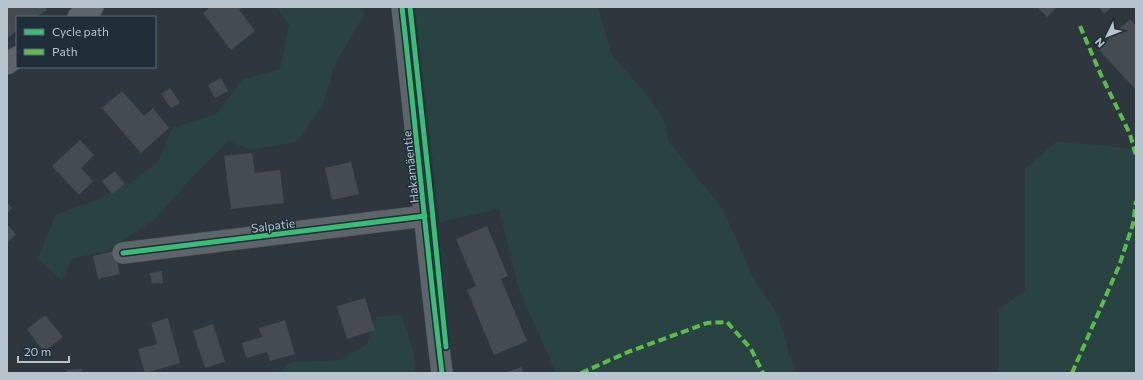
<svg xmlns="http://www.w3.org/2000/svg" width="1143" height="380" font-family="Commissioner,sans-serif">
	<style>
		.green { fill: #294342 }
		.building { fill: #444c51 }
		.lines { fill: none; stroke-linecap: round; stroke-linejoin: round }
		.minor-casing { stroke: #4c5357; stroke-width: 22 }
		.minor { stroke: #5d656a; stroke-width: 21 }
		.quiet { stroke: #5cbc4b; stroke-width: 4; stroke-dasharray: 8 4; stroke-linecap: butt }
		.cycleway-casing { stroke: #1f2e39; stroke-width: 8 }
		.cycleway { stroke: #3abd76; stroke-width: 5 }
		.labels { text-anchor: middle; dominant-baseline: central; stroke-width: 3; stroke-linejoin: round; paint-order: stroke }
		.street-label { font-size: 12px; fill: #b8c4cd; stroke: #1f2e39 }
	</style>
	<rect width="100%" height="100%" fill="#2d373d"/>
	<g class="green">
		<path d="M276 7H359L364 15 335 64 323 105 296 142 251 150 228 141 194 175 155 219 108 250 72 259 62 280 38 259 56 214 97 200 129 183 159 161 172 128 216 114 242 80 280 69 289 24Z"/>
		<path d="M415 7H598L612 55 646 94 664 120 668 141 724 211 753 278 778 315 795 373H556L518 287 499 209 440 222Z"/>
		<path d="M1056 142 1103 145 1136 150V373H999V309L1025 291V169Z"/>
		<path d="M401 315 414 353 415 373H278L291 362 341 360 367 344 376 317Z"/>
	</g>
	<g class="building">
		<path d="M7 7H45L47 10 36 17H17V31L7 38Z"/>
		<path d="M210 7H243L239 10 255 31 231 50 203 13Z"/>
		<path d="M1037 7H1057L1047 17Z"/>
		<path d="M1099 7H1112L1104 14Z"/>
		<path d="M1130 19 1136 26V90L1098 49Z"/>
		<path d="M221 78 228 91 215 98 208 85Z"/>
		<path d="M170 88 180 103 171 108 161 94Z"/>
		<path d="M122 91 144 116 153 108 169 128 141 153 102 108Z"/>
		<path d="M80 140 94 155 81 168 93 181 79 195 52 166Z"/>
		<path d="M252 153 255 173 280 170 284 203 231 209 224 156Z"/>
		<path d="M351 162 359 194 332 200 325 168Z"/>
		<path d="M115 171 125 184 112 194 102 181Z"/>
		<path d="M7 203 12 208 7 213Z"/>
		<path d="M7 224 16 234 7 243Z"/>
		<path d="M487 226 508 276 501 279 527 341 494 355 467 290 476 286 456 239Z"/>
		<path d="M115 251 120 274 98 279 93 256Z"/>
		<path d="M162 271 163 283 152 284 150 273Z"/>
		<path d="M365 298 375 330 347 339 337 306Z"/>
		<path d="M45 315 63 337 44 352 27 329Z"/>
		<path d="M168 318 180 363 145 373 138 349 157 344 151 323Z"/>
		<path d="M285 320 295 354 270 361 267 352 246 358 242 343 262 337 259 328Z"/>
		<path d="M213 324 225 362 205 368 193 331Z"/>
		<path d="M521 367 524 373H506Z"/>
		<path d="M82 369V373H67V370Z"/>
	</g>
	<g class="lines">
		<defs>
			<g id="minor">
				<path d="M402 7C416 129 427 251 442 373"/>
				<path d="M78 17 93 7"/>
				<path d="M7 64 17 57"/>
				<path d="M123 253 425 216"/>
			</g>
		</defs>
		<use href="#minor" class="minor-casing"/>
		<use href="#minor" class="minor"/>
		<g class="quiet">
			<path d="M1080 26 1101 75 1130 134 1136 156"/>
			<path d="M581 373 628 352 707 323 727 322 751 349 763 373"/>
			<path d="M1072 373 1119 266 1133 224 1136 201"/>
		</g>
		<defs>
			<g id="cycleway">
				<path d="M402 7C416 129 427 251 442 373"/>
				<path d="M410 7 431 199 446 347"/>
				<path d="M123 253 425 216"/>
			</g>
		</defs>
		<use href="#cycleway" class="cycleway-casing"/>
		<use href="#cycleway" class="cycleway"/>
	</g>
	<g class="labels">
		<g class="street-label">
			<text transform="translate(410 167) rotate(-96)">Hakamäentie</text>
			<text transform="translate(273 225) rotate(-7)">Salpatie</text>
		</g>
	</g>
	<rect width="1143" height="380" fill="none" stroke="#b8c4cd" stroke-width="16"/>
	<rect x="16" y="16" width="140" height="52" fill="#1f2e39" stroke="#5c6a74"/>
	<rect x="24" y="29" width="20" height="6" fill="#3abd76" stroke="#5c6a74"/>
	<text x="52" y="36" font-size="12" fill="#b8c4cd">Cycle path</text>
	<rect x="24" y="49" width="20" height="6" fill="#5cbc4b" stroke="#5c6a74"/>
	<text x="52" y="56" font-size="12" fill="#b8c4cd">Path</text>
	<g transform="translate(1107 36) rotate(227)" stroke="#1f2e39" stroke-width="3" paint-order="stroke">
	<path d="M0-3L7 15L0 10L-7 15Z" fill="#b8c4cd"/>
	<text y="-6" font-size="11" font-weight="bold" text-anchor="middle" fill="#b8c4cd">N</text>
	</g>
	<path d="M18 356v6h51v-6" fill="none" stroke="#b8c4cd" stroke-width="2"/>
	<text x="24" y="356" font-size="12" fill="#b8c4cd" stroke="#1f2e39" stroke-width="3" paint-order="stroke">20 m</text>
</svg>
